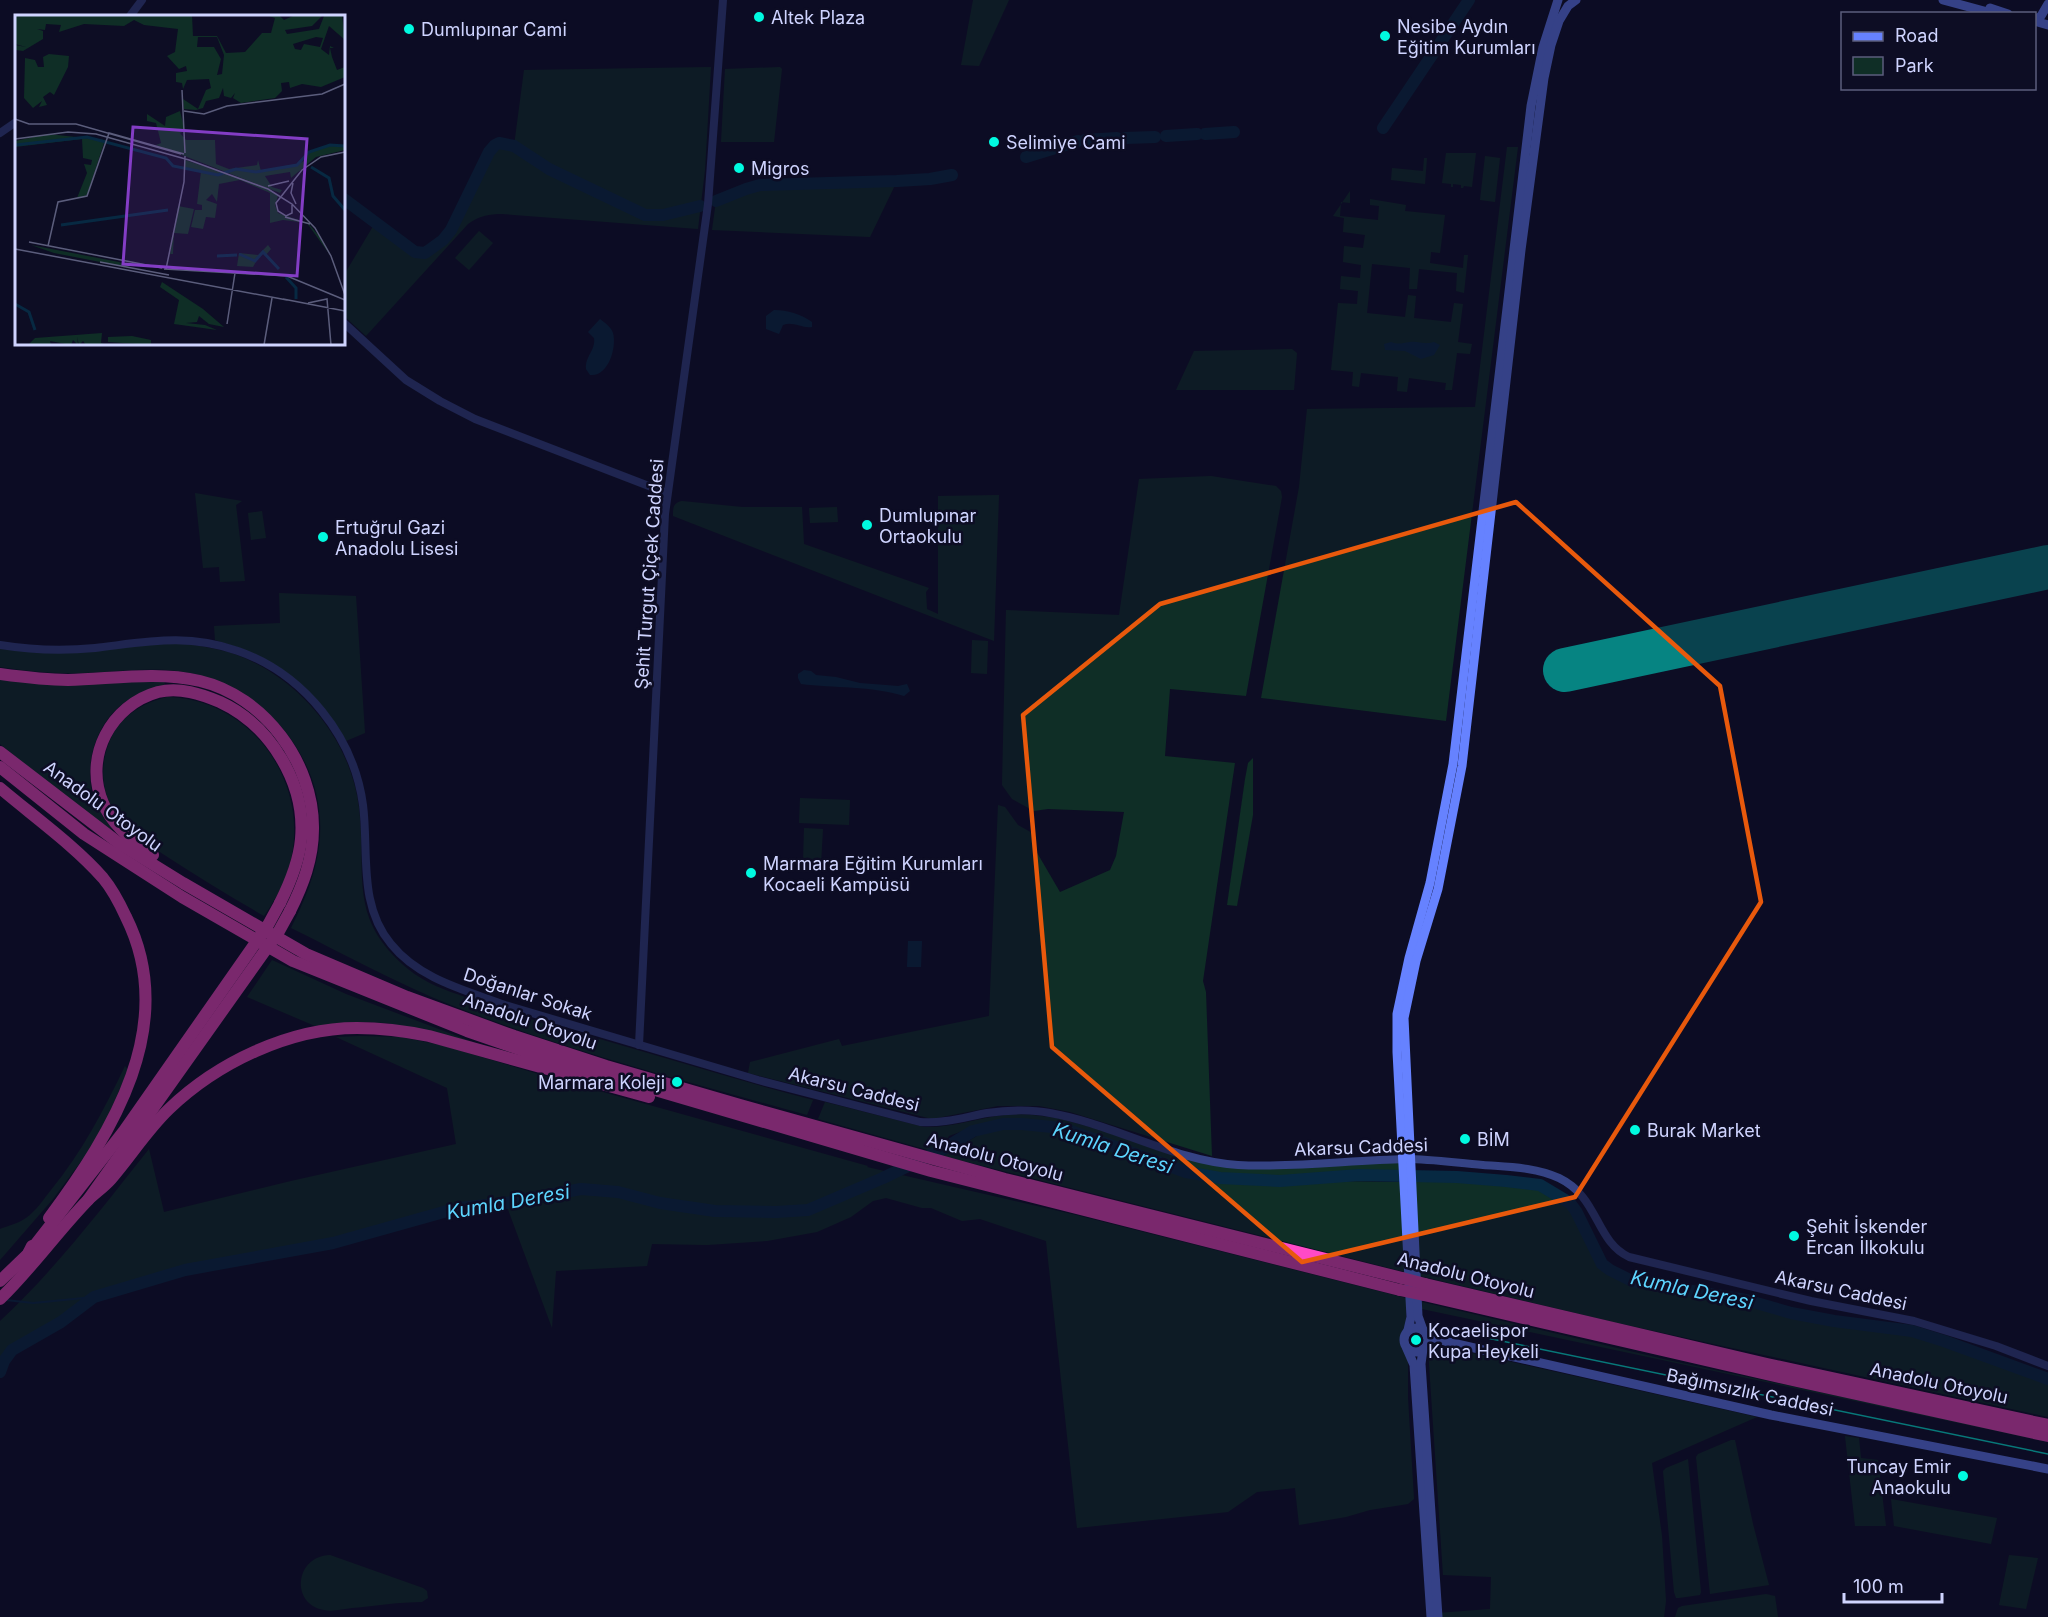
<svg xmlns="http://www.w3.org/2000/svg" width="2048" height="1617" font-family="Inter,sans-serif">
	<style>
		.green { fill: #0f2e26 }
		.water { fill: #072942 }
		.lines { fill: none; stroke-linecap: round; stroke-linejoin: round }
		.stream { stroke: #072942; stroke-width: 2 }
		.river { stroke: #072942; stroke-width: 12 }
		.runway { stroke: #068482; stroke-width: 44 }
		.tertiary { stroke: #354385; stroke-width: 8 }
		.secondary { stroke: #6682ff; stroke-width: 9 }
		.motorway { stroke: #ff4ac6; stroke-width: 12 }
		.tram { stroke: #00fae0; stroke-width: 1.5 }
		.motorway-bridge { stroke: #ff4ac6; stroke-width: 12 }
		.marked { fill: none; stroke: #e8590c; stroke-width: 4.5; stroke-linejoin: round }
		.poi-dot { fill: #00fae0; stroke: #0d0d24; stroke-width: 2 }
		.labels { text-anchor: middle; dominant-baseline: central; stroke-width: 5; stroke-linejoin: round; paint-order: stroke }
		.poi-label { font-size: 18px; fill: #cfd4ff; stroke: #0d0d24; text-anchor: start }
		.street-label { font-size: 18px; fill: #cfd4ff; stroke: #0d0d24 }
		.water-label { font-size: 20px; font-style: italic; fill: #5dd5ff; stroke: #0d0d24 }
		.inset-river { fill: none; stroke: #072942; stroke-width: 3 }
		.inset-road { fill: none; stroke: #5b5d7c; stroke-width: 1.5 }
		.view { fill: #833dc5; fill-opacity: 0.15; stroke: #833dc5; stroke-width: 3 }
		.inset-edge { fill: none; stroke: #cfd4ff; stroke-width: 3 }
	</style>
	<rect width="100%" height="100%" fill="#0d0d24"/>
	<g class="green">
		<path d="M973 0H1009L979 66 961 65Z"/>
		<path d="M711 67 705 170 698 229 502 214C489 214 479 216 468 224L366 336 344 316V275L375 223 415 252 425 253 443 240 451 230 492 148C499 141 506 144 514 146L524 70Z"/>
		<path d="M780 67 782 69 774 142H721L725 69Z"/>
		<path d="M1507 147H1518L1446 721 1261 698 1299 487 1307 409 1475 407Z"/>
		<path d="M1446 153H1476L1472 187 1464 186 1463 188H1461V185L1453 184V187H1451V184L1442 183Z"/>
		<path d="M1485 156 1500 158 1495 202 1480 200Z"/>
		<path d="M1424 158H1427L1425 184 1391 180 1392 168 1423 171Z"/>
		<path d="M897 181 870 237 712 230 716 201 746 189 760 185Z"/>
		<path d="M1350 191V203L1341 202 1340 216 1378 220 1379 206 1370 205V199L1406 205 1405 211 1445 215 1440 253 1431 252 1430 263 1463 268 1464 255H1468L1464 293 1456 291 1457 273 1419 269 1417 289H1409L1410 268 1372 264 1367 313 1405 317 1408 295 1416 296 1414 318 1451 322 1454 303 1463 304 1458 342 1472 344 1470 354 1457 353 1452 390H1445L1446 383 1409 378 1407 392 1397 391 1398 377 1361 373 1359 387 1352 386 1353 372 1331 370 1338 303 1357 304 1358 291 1340 289 1341 276 1360 278 1361 265 1343 262 1344 246 1363 248 1365 235 1343 232 1344 218 1333 216Z"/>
		<path d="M479 231 493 243 469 270 455 258Z"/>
		<path d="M1292 349 1297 353 1294 390H1176L1194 351Z"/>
		<path d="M1211 476 1276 486 1281 491 1282 497 1246 696 1170 689 1165 756 1235 763 1203 981 1206 992 1212 1156 1070 1112 1039 1106H998L932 1119 748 1073 750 1062 839 1039 842 1046 989 1016 998 805 1005 807 1018 825 1034 834 1032 844 1060 892 1110 870 1116 856 1124 812 1048 809 1034 811 1012 799 1002 785 1006 610 1119 615 1139 479Z"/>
		<path d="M195 493 242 501 236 505 245 581 220 582 219 567 203 568Z"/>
		<path d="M999 495 994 641 673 516C673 508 673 503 682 501L742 507H802L804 544 929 588 926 592 927 609 938 614V496Z"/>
		<path d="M837 507 838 522 810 523 809 508Z"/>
		<path d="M262 511 266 538 251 540 248 513Z"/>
		<path d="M279 593 356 596 365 733 346 741 333 721 316 700 240 648 215 640 214 626 280 623Z"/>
		<path d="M972 640 988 641 987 674 971 673Z"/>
		<path d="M175 643C196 645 217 648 237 655 300 679 351 740 359 808 367 876 347 918 408 969 425 983 445 990 465 997 505 1012 546 1024 586 1035 662 1057 737 1080 813 1100L807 1115C688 1082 567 1051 451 1005 396 983 344 954 291 928 304 902 315 876 319 847 331 760 261 680 177 671 145 667 114 672 82 673 54 674 27 671 0 667V649L43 653Z"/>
		<path d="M0 679 165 681 164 687C155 690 146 691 137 695 103 710 85 752 91 788 94 803 104 817 112 829L109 832 0 744Z"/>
		<path d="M167 697C256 699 317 792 286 876 281 890 272 904 264 916 231 897 198 877 166 856 149 845 129 834 117 816 102 794 99 768 109 743 119 717 142 703 167 697Z"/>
		<path d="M1253 758V815L1237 906 1227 905 1245 779 1248 763Z"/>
		<path d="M800 798 850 800 849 825 799 823Z"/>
		<path d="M804 828 823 829 821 864 803 863Z"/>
		<path d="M272 960 346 994 510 1056 441 1036 388 1023 361 1022 315 1026 247 997Z"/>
		<path d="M360 1036 401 1037 445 1046 538 1074 868 1166 867 1167 1076 1215 1406 1298V1328L1402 1341 1408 1359V1398L1414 1499 1408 1504 1370 1510 1346 1517 1299 1525 1295 1488 1257 1492 1228 1512 1077 1528 1046 1241 980 1219 962 1221 931 1208H922L886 1198 873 1201 851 1217 817 1232 767 1241 707 1245 652 1244 647 1266 556 1271 552 1328 506 1204 458 1208 333 1243 202 1266 95 1297 61 1322 12 1350 4 1361 0 1372V1321C56 1269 102 1208 149 1149L164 1212 291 1181 456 1144 447 1088 336 1037Z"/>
		<path d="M125 1066 128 1070 99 1137 53 1199 0 1260V1229C8 1226 19 1223 26 1218 36 1211 43 1200 51 1190 82 1152 104 1110 125 1066Z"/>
		<path d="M825 1102 924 1127C952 1128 978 1118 1005 1115 1022 1113 1040 1116 1057 1118L1226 1164 1399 1160 1400 1170 1283 1177 1226 1175 1190 1168 1060 1124 1035 1120H1011L984 1123 949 1136 944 1144 928 1150 818 1119Z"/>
		<path d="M1027 1127 1069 1135 1197 1179 1260 1185H1299L1335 1181 1400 1182 1405 1272 943 1156 982 1133 1002 1129Z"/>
		<path d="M1415 1181 1503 1183 1540 1188 1566 1204 1573 1212 1593 1256 1600 1266 1613 1276 1648 1289 1713 1298 1827 1323 1916 1336 2048 1382V1417L1613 1322 1420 1276Z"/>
		<path d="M1422 1302 1668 1360 1976 1425 2048 1442 1422 1309Z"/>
		<path d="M1437 1347 1463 1351 1757 1417 1652 1463 1662 1536 1666 1601 1664 1617H1437V1613L1490 1609 1491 1577 1443 1575 1428 1349Z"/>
		<path d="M1845 1436 1859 1438 1861 1458 1878 1460 1886 1526H1855Z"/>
		<path d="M1731 1440H1735L1753 1524 1769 1585 1710 1594 1696 1457 1698 1454Z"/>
		<path d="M1688 1459 1701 1592 1700 1595 1679 1598H1676L1674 1592 1663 1471 1666 1468Z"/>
		<path d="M1891 1499 1997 1518 1991 1544 1894 1526Z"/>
		<path d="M330 1555 423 1588 427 1591 428 1598 422 1602C399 1602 375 1606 352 1608 343 1609 333 1612 324 1610 290 1604 295 1556 330 1555Z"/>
		<path d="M2009 1555 2038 1558 2026 1609 1999 1605Z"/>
		<path d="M1766 1594 1775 1596 1778 1617H1675L1678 1608 1682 1606Z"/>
	</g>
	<g class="water">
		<path d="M774 310C787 310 801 314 812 322V327C803 329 793 321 783 325L779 334 766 329V316Z"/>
		<path d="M600 319C605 323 611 327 613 333 617 348 608 377 590 375L586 369C585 356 596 350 594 338L588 332Z"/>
		<path d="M1391 342C1399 345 1402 343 1410 342 1420 341 1422 345 1434 342L1440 345 1434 355 1421 359 1405 351 1385 350 1384 344Z"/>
		<path d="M804 670 811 671 816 675 836 677 860 683 898 686 907 684 910 691 904 696C872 686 834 688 801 684L798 678V674Z"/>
		<path d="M908 941H922L921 967H907Z"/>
	</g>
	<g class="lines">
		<path class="stream" d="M6 1300 33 1303 94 1297"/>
		<g class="river">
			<path d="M1383 128 1469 0"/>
			<path d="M1205 134 1234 132"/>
			<path d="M1166 136 1197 134"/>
			<path d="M1125 138 1155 137"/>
			<path d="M1085 140 1117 138"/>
			<path d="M1026 157 1078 141"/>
			<path d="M344 199 415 252 425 253 443 240 451 230 489 152 495 145 499 143 514 146 549 169 645 215H663L700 206"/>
			<path d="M716 201 746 189 760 185 897 181 930 179 952 175"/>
			<path d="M0 1372 4 1361 12 1350 61 1322 94 1297 185 1270 333 1243 458 1208 506 1203 581 1189 618 1192 660 1203 715 1211 776 1212 808 1210 883 1178 945 1148 973 1131 1003 1124H1022L1062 1128 1186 1172 1220 1178 1280 1181 1359 1175 1457 1177 1506 1181 1540 1185 1570 1203 1576 1211 1602 1264 1610 1270 1632 1281 1746 1300 1791 1313 1834 1321 1912 1331 1944 1341 2048 1379"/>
		</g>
		<path class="runway" d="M1565 670 2048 567"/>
		<g class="tertiary">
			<path d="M130 16 142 0"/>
			<path d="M0 133 16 122"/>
			<path d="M344 323 406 380 440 401 475 419 667 493"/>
			<path d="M0 645C31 650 64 651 95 648 147 642 186 633 238 651 304 674 354 737 363 805 369 852 358 905 391 944 419 979 465 990 505 1005L758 1080 920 1122C943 1124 965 1117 987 1113 1008 1110 1030 1109 1050 1113 1113 1124 1174 1161 1238 1165 1294 1168 1351 1160 1406 1159 1432 1159 1457 1163 1483 1165 1509 1167 1535 1167 1559 1178 1599 1197 1595 1241 1629 1257L1811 1301 1914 1321 1996 1346 2048 1366"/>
			<path d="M639 1045 665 514 708 204 723 0"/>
		</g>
		<g class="secondary">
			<path d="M1943 0 1995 14"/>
			<path d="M1990 8 2008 14"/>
			<path d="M2034 21 2041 16 2048 4"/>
			<path d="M2034 21 2048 25"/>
			<circle cx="1416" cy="1340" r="12"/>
			<path d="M1408 1330 1411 1317 1397 1052V1014L1409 958 1430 883 1453 764 1531 106 1543 47 1558 0"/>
			<path d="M1423 1330 1418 1316 1404 1018 1416 961 1438 889 1462 766 1521 250 1544 78 1551 45 1559 21 1568 6 1576 0"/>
			<path d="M1427 1336 1448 1342 1771 1415 2048 1469"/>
			<path d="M1407 1349 1414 1365 1431 1617"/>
			<path d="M1423 1349 1421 1364 1438 1617"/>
		</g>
		<g class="motorway">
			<path d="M0 674C22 677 45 680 68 680 112 679 156 671 200 681 264 696 314 763 313 829 313 859 303 885 290 911"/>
			<path d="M0 752 120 844 183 883 306 954 407 997 514 1036 606 1066 740 1105 1005 1179 1402 1278"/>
			<path d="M0 767 84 834 182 897 293 961 467 1031 536 1055 931 1171 1400 1290"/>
			<path d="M0 788C33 816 75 846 103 878 113 890 120 904 126 917 180 1025 112 1133 49 1218"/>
			<path d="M153 855C133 842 112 825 103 803 83 757 111 705 158 692 180 687 201 694 220 702 270 725 306 783 301 839 299 862 290 883 280 903"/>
			<path d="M0 1281 28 1254 32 1246"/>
			<path d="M1425 1284 1767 1364 2048 1425"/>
			<path d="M1424 1295 1797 1381 2048 1436"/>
			<path d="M0 1299C32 1268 57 1232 88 1200 95 1193 104 1187 111 1179 131 1156 147 1130 169 1109 217 1063 289 1028 357 1028 382 1028 405 1031 429 1036L649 1097"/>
		</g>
		<path class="tram" d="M1458 1332 2048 1454"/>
		<g class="motorway-bridge">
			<path d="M88 1200 279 931 290 911"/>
			<path d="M28 1254 124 1131 268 925 280 903"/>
			<path d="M1402 1278 1425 1284"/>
			<path d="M1400 1290 1424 1295"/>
		</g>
	</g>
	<path d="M0 0H2048V1617H0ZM1516 502 1720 686 1761 902 1575 1197 1302 1262 1052 1047 1023 715 1160 604Z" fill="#0d0d24" fill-opacity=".55" fill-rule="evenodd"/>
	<path class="marked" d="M1516 502 1720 686 1761 902 1575 1197 1302 1262 1052 1047 1023 715 1160 604Z"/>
	<g class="poi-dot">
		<circle cx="759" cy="17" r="6"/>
		<circle cx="409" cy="29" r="6"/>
		<circle cx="1385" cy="36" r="6"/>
		<circle cx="994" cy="142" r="6"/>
		<circle cx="739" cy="168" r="6"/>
		<circle cx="867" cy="525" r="6"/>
		<circle cx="323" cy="537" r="6"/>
		<circle cx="751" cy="873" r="6"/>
		<circle cx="677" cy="1082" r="6"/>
		<circle cx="1635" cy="1130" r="6"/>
		<circle cx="1465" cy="1139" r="6"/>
		<circle cx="1794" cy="1236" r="6"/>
		<circle cx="1416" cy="1340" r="6"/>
		<circle cx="1963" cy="1476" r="6"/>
	</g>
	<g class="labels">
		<g class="poi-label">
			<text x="771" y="17">Altek Plaza</text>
			<text x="1397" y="26">Nesibe Aydın<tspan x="1397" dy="21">Eğitim Kurumları</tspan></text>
			<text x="421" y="29">Dumlupınar Cami</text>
			<text x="1006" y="142">Selimiye Cami</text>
			<text x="751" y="168">Migros</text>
			<text x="879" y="515">Dumlupınar<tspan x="879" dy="21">Ortaokulu</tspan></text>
			<text x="335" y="527">Ertuğrul Gazi<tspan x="335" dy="21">Anadolu Lisesi</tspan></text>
			<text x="763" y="863">Marmara Eğitim Kurumları<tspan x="763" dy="21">Kocaeli Kampüsü</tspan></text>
			<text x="665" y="1082" text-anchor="end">Marmara Koleji</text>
			<text x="1647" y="1130">Burak Market</text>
			<text x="1477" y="1139">BİM</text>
			<text x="1806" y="1226">Şehit İskender<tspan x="1806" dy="21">Ercan İlkokulu</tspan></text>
			<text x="1428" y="1330">Kocaelispor<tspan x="1428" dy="21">Kupa Heykeli</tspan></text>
			<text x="1951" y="1466" text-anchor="end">Tuncay Emir<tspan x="1951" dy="21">Anaokulu</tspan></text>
		</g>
		<g class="street-label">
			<text transform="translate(649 574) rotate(-86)">Şehit Turgut Çiçek Caddesi</text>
			<text transform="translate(103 806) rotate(36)">Anadolu Otoyolu</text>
			<text transform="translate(528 994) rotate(18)">Doğanlar Sokak</text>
			<text transform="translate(530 1021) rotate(19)">Anadolu Otoyolu</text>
			<text transform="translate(854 1089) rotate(14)">Akarsu Caddesi</text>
			<text transform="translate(1361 1147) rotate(-2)">Akarsu Caddesi</text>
			<text transform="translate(995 1157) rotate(15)">Anadolu Otoyolu</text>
			<text transform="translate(1466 1275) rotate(14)">Anadolu Otoyolu</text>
			<text transform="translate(1841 1290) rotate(12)">Akarsu Caddesi</text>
			<text transform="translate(1939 1383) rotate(12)">Anadolu Otoyolu</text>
			<text transform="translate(1750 1392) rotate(12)">Bağımsızlık Caddesi</text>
		</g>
		<g class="water-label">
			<text transform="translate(1113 1148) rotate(18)">Kumla Deresi</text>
			<text transform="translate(508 1202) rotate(-10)">Kumla Deresi</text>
			<text transform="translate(1692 1290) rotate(12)">Kumla Deresi</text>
		</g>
	</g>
	<g transform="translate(15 15)">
		<rect width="330" height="330" fill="#0d0d24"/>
		<path d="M0 0H177L178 21H202L211 38 230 37 247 18H256L260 3 251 0H264L269 5 280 0 307 1 297 11 270 15 272 19 304 14 309 1 327 0 330 25 314 11 306 34 314 40 315 31 319 33H315L317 42 322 55 330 52V62L306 72 287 69 275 73 274 67 266 68 267 76 260 83 226 88 218 83 220 78 216 83 209 81 208 73 204 83 191 86 188 93 181 95 169 94 168 84 183 94 191 75 196 73 194 64 172 65 168 74 167 68 161 67V58L172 56 171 51 164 54 152 41 160 37 163 14 129 10 119 5 109 11 69 9 44 17 46 10 31 9 30 15 22 14 28 16V24L8 36 1 35 0 44V30L11 32 0 29ZM183 22H202L209 40 207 59 202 60 206 44 199 32H182ZM301 22 308 23 305 32 289 29 286 35 280 34 278 29ZM34 39 54 41 53 52 39 80 35 77 28 82 32 90 24 92 27 86 18 93 9 83 10 43 20 45 23 52H29L28 42ZM165 96 170 116 165 118 171 125H200L201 149 214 154 242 150 243 145 246 156 274 152 289 146 294 137 315 130 330 131V135L301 142 276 163 275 157 250 161 257 172 267 175 265 178 141 130 146 128 141 108 132 106V99L150 111 151 102ZM33 119 90 125 72 180 62 183 72 158 69 149 76 150 77 145 68 143 67 124 0 132V126ZM170 145 231 165 250 173 263 181 260 190 263 198 293 208 304 221 315 240 292 208 268 205 255 208V178L225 165 204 169 202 187 197 179 191 185 202 189 200 203 191 202 188 214 176 212 180 195H187V190L182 189 186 156 170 154ZM163 191 179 194 173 219 159 218 158 239H155ZM16 230 104 247 116 253 39 238ZM253 230 256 234 251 240 246 238 238 252 222 251 224 238 243 240ZM147 267 188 294 209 312 194 309 184 301 182 307 171 308 190 310 202 315 159 309 164 285 145 272ZM87 318 86 328 92 330H71L68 326 64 330 62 322 63 330 58 325 56 330 35 326 36 330H13L20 323ZM117 321 136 325V330L93 327V322Z" fill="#0f2e26" fill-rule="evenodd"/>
		<path class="inset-river" d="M0 130 72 122 151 143 158 151 203 160 221 154 241 157 282 150 294 137 315 130 330 131M296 152 314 163 318 181 330 195M46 210 153 195M224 239 240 246 248 237 264 254M202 241 222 240M271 262 281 273V284M0 289 14 297 20 315"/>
		<path class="inset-road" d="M167 75 170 138M169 96 189 99 212 91 307 79 330 69M0 104 14 109H61L166 139M0 124 53 117 81 119 174 145 253 174 277 189 300 213 316 241 330 280M278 168 276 178 281 189M253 171 274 166M277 190V198L271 201 263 196 261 188 287 155 306 142 330 137M270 202 295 209M14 227 147 253M33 231 43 187 72 181 94 118 169 139M0 234 272 285M85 247 154 260M149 254 272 261 330 285M151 254 169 167 170 141M268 284 330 296M293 288 312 284 316 330M212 309 220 258M249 330 257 283"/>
		<path class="view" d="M118 112 292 124 282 261 108 249Z"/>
		<rect width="330" height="330" class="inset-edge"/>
	</g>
	<rect x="1841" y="12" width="195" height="78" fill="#0d0d24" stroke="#5b5d7c" stroke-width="1.5"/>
	<rect x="1853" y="32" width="30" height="9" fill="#6682ff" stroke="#5b5d7c" stroke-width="1.5"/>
	<text x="1895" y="42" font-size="18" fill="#cfd4ff">Road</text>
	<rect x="1853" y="57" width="30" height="18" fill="#0f2e26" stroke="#5b5d7c" stroke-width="1.5"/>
	<text x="1895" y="72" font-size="18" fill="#cfd4ff">Park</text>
	<path d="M1844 1593v9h98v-9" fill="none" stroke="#cfd4ff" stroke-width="3"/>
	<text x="1853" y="1593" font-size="18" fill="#cfd4ff" stroke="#0d0d24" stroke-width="4.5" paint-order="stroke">100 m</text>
</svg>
